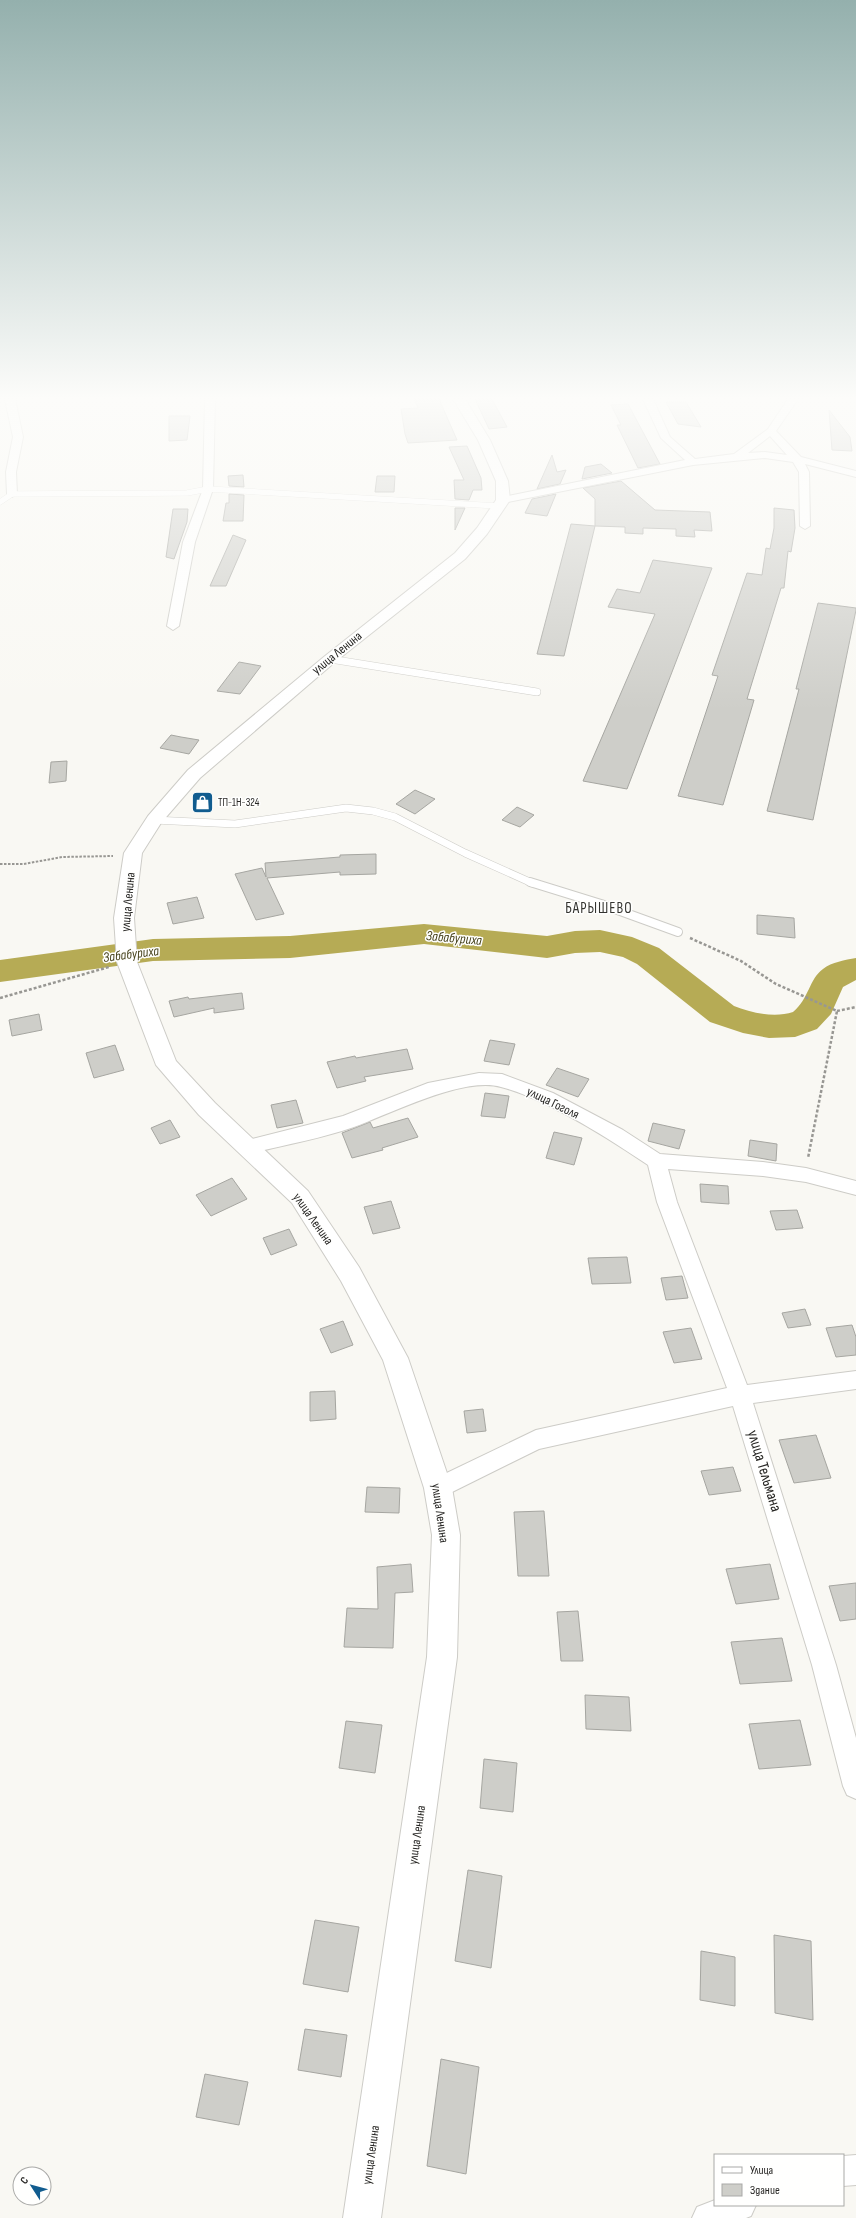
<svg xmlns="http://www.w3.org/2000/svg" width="856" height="2218" font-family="'Sofia Sans Condensed',sans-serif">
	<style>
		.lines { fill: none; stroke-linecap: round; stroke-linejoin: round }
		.river { fill: #b6ab55; fill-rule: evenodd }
		.building { fill: #cecec9; stroke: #a6a6a1 }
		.service-far2-casing { stroke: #cdccc7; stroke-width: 6 }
		.service-far1-casing { stroke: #cdccc7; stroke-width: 8 }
		.service-casing { stroke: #cdccc7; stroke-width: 10 }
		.minor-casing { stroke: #cdccc7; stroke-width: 2 }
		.secondary-casing { stroke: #cdccc7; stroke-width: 2 }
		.path-far1 { stroke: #989793; stroke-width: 2; stroke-dasharray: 2.5 1.5; stroke-linecap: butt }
		.path { stroke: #989793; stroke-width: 2.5; stroke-dasharray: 3 2; stroke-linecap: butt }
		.service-far2 { stroke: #fff; stroke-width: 5.5 }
		.service-far1 { stroke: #fff; stroke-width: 7 }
		.service { stroke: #fff; stroke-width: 8 }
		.minor { fill: #fff; fill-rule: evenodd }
		.secondary { fill: #fff; fill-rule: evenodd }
		.labels { text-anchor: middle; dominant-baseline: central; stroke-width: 3; stroke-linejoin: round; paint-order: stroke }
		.far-poi-label { font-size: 11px; fill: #282725; stroke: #fffffe; text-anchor: start }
		.street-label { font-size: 13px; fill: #282725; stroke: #fffffe }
		.water-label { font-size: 14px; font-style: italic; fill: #47431d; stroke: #fffffe }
		.quarter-label { font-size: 15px; letter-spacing: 1px; fill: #343430; stroke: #fffffe }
		.near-street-label { font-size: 16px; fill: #282725; stroke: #fffffe }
	</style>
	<rect width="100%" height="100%" fill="#f9f8f3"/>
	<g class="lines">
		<path class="river" d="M424 924 547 936 575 931 600 930 632 937 659 948 734 1006C751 1013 775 1018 793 1012 809 999 809 979 823 969 832 962 845 960 856 958V980L843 987 831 1014 817 1029 795 1037 769 1038 743 1033 710 1022 637 964 623 957 600 952 575 953 547 958 424 944 290 958 153 961 0 982V960L153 939 290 936Z"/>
	</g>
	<g class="building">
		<path d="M414 399H439L457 440 408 443 405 434 401 409 418 408Z"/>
		<path d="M475 399H492L507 427 489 429Z"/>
		<path d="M666 402H686L701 427 678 424Z"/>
		<path d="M628 404 660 464 638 468 617 425H621L611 405Z"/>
		<path d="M829 410 850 437 852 451 832 450Z"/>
		<path d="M169 416H190L187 440 169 441Z"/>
		<path d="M467 446 481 478 482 490H473L469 500 455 499 454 480H464L449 447Z"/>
		<path d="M552 455 557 472 566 470 560 484 537 489Z"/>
		<path d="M601 464 612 473 582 479 585 467Z"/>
		<path d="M243 475 244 487 229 486 228 476Z"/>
		<path d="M377 476H395L394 492H375Z"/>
		<path d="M621 481 655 510 710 512 712 531 694 530 695 537 676 536V529L643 528V534L625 533V527L595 526V499L583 488Z"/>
		<path d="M229 494 244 495 243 521H223L226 503H229Z"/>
		<path d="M556 494 547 516 525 513 532 499Z"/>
		<path d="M455 508H465L455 530Z"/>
		<path d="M774 508 794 510 795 528 791 552 788 551 784 588H781L747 699 754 700 723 805 678 796 718 676 712 675 747 573 762 575 766 548 770 549 774 528Z"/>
		<path d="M173 509H188L187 522 174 559 166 557Z"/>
		<path d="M571 524 595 526 564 656 537 654Z"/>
		<path d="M233 535 246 540 226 586H210Z"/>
		<path d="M653 560 712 568 627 789 583 781 655 614 608 607 617 589 640 593Z"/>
		<path d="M818 603 856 608V610L813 820 767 811 799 689H796Z"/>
		<path d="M239 662 261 666 240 694 217 691Z"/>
		<path d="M171 735 181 737 199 740 189 754 160 748Z"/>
		<path d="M67 761 66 781 49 783 51 762Z"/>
		<path d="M415 790 435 799 415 814 396 804Z"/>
		<path d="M517 807 534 815 520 827 502 820Z"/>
		<path d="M376 854V874L340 875V872L267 878 284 914 256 920 235 874 262 868 266 877 265 863 340 857V855Z"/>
		<path d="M197 897 204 918 173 924 167 903Z"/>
		<path d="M757 915 794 918 795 938 757 934Z"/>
		<path d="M242 993 244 1009 214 1013V1008L174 1017 169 1001 188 997 189 999Z"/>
		<path d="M39 1014 42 1030 12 1036 9 1020Z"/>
		<path d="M490 1040 515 1044 509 1065 484 1061Z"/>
		<path d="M115 1045 124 1070 94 1078 86 1053Z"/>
		<path d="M407 1049 413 1069 364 1077 366 1081 337 1088 327 1062 355 1056 356 1058Z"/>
		<path d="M557 1068 589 1079 578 1097 546 1085Z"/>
		<path d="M485 1093 509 1096 505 1118 481 1116Z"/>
		<path d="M296 1100 303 1123 277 1128 271 1105Z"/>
		<path d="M408 1118 418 1137 382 1148 383 1150 352 1158 342 1133 370 1122 373 1128Z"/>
		<path d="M170 1120 180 1137 160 1144 151 1128Z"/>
		<path d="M653 1123 685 1130 679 1149 648 1141Z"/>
		<path d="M554 1132 582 1138 574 1165 546 1158Z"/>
		<path d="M750 1140 777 1144 776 1161 748 1156Z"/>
		<path d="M232 1178 247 1199 211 1216 196 1195Z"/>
		<path d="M700 1184 728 1186 729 1204 701 1202Z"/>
		<path d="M391 1201 400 1228 373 1234 364 1207Z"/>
		<path d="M797 1210 803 1228 776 1230 770 1211Z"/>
		<path d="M289 1229 297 1245 271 1255 263 1238Z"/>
		<path d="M627 1257 631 1283 592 1284 588 1258Z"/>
		<path d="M682 1276 688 1298 666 1300 661 1278Z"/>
		<path d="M805 1309 811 1325 788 1328 782 1313Z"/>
		<path d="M343 1321 353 1345 331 1353 320 1329Z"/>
		<path d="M852 1325 856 1337V1355L836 1357 826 1328Z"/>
		<path d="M691 1328 702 1359 674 1363 663 1332Z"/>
		<path d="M335 1391 336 1419 310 1421V1392Z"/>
		<path d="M483 1409 486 1431 467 1433 464 1411Z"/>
		<path d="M816 1435 831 1478 794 1483 779 1440Z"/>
		<path d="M733 1467 741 1491 709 1495 701 1471Z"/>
		<path d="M367 1487 400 1488 399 1513 365 1512Z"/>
		<path d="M544 1511 549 1576H518L514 1512Z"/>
		<path d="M411 1564 413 1592 395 1593 393 1648 344 1647 347 1608 378 1609 377 1567Z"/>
		<path d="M770 1564 779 1599 736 1604 726 1569Z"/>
		<path d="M856 1583V1619L840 1621 829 1586Z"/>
		<path d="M578 1611 583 1661H561L557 1612Z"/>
		<path d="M782 1638 792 1681 740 1684 731 1642Z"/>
		<path d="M585 1695 629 1697 631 1731 586 1729Z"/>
		<path d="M800 1720 811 1765 759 1769 749 1724Z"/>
		<path d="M346 1721 382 1725 375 1773 339 1768Z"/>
		<path d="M484 1759 517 1763 513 1812 480 1808Z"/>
		<path d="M468 1870 502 1876 491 1968 455 1961Z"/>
		<path d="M315 1920 359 1927 348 1992 303 1984Z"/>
		<path d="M774 1935 811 1941 813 2020 775 2013Z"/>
		<path d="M701 1951 735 1957V2006L700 2000Z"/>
		<path d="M305 2029 347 2035 341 2077 298 2070Z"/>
		<path d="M441 2059 479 2067 466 2174 427 2166Z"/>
		<path d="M205 2074 248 2082 239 2125 196 2117Z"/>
	</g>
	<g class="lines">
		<defs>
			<path id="service-far2" d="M0 502 12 494 187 493 208 489 498 506"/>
			<g id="service-far1">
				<path d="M330 659 537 692"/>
				<path d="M154 820 235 824 346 808 373 811 395 817 465 853 532 883"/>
			</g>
			<path id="service" d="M530 882 601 904 678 932"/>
			<g id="minor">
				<path d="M5 399H15L23 437 16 472 17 494 12 497 7 494 6 472 13 437Z"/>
				<path d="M205 399H215L213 489 195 542 179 626 173 630 167 626 183 542 203 489Z"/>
				<path d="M643 399H653L670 437 695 459 734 454 768 429 788 399H798L776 431 801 457 856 471V477L805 464 809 472 810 526 805 529 800 526 799 472 793 462 765 458 693 465 503 503 499 502 498 500 503 497 685 460 661 438ZM770 436 787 455 765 452 748 453Z"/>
				<path d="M479 1073 502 1074 553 1093 623 1130 660 1154 763 1162 806 1168 856 1181V1195L806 1182 763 1176 668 1169 677 1202 747 1385 856 1371V1389L753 1403 836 1665 856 1738V1799L847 1795 843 1786 812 1665 733 1406 539 1449 438 1499 430 1495 427 1488 430 1481 536 1430 727 1388 657 1202 648 1165C608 1138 547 1099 501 1087 463 1076 390 1114 354 1127 320 1139 283 1145 248 1154L241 1152 239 1147 241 1142 248 1140 343 1116 428 1083Z"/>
				<path d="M856 2155V2185L843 2186V2156Z"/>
				<path d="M715 2200V2205H756L751 2216 746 2218H692L697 2207Z"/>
			</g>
			<path id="secondary" d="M453 399H465L490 440 508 481 510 500 487 534 465 559 335 662 200 778 161 823 142 853 134 918 137 962 176 1061 215 1103 308 1191 359 1267 408 1358 452 1488 460 1535 457 1657 381 2218H343L427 1657 432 1535 424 1488 383 1360 341 1281 292 1203 199 1115 156 1065 117 962 114 918 124 853 148 816 188 770 325 656 455 553 477 528 496 500V481L478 440Z"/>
		</defs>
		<use href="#service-far2" class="service-far2-casing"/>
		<use href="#service-far1" class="service-far1-casing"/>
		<use href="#service" class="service-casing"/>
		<use href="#minor" class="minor-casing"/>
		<use href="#secondary" class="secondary-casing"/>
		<path class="path-far1" d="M0 864H24L62 857 113 856"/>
		<g class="path">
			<path d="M690 938 741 961 776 984 837 1011 808 1158"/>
			<path d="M0 998 109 967"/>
			<path d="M837 1011 856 1007"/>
		</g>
		<use href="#service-far2" class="service-far2"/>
		<use href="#service-far1" class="service-far1"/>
		<use href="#service" class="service"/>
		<use href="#minor" class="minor"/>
		<use href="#secondary" class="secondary"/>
	</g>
	<linearGradient id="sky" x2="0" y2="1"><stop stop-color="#94b0ad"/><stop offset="0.56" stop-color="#fcfcfa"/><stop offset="1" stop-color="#fcfcfa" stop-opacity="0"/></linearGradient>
	<rect width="856" height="710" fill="url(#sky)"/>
	<defs>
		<symbol id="shop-square" viewBox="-11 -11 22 22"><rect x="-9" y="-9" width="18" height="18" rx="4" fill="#115c8f" stroke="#fffffe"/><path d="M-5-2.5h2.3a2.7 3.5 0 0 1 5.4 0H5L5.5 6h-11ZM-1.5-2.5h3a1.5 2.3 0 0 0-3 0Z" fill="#fff"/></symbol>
	</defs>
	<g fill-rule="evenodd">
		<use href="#shop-square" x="190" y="790" width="25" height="25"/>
	</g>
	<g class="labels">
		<g class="far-poi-label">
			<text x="218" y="802">ТП-1Н-324</text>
		</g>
		<g class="street-label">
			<text transform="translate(337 653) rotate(-39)">улица Ленина</text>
			<text transform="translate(128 902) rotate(-85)">улица Ленина</text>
			<text transform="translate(553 1103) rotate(26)">улица Гоголя</text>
			<text transform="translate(313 1219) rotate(55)">улица Ленина</text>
			<text transform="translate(440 1513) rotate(82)">улица Ленина</text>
			<text transform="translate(417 1835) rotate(-82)">улица Ленина</text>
			<text transform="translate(371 2155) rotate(-82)">улица Ленина</text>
		</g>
		<g class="water-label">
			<text transform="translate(454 938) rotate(5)">Забабуриха</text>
			<text transform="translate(131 954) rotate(-7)">Забабуриха</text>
		</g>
		<g class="quarter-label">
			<text x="599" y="908">БАРЫШЕВО</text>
		</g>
		<g class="near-street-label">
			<text transform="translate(764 1471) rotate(73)">улица Тельмана</text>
		</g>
	</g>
	<rect x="714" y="2154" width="130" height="52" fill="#fffffe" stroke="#a9a9a7"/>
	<rect x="722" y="2167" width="20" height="6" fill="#ffffff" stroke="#a9a9a7"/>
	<text x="750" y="2174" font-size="12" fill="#282725">Улица</text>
	<rect x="722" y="2184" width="20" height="12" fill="#cecec9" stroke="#a9a9a7"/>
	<text x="750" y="2194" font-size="12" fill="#282725">Здание</text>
	<g transform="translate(32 2186) rotate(306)"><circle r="19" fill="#fffffe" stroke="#a9a9a7"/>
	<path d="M0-3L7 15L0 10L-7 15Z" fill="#115c8f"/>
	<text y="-6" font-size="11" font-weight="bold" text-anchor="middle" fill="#282725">С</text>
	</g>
</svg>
